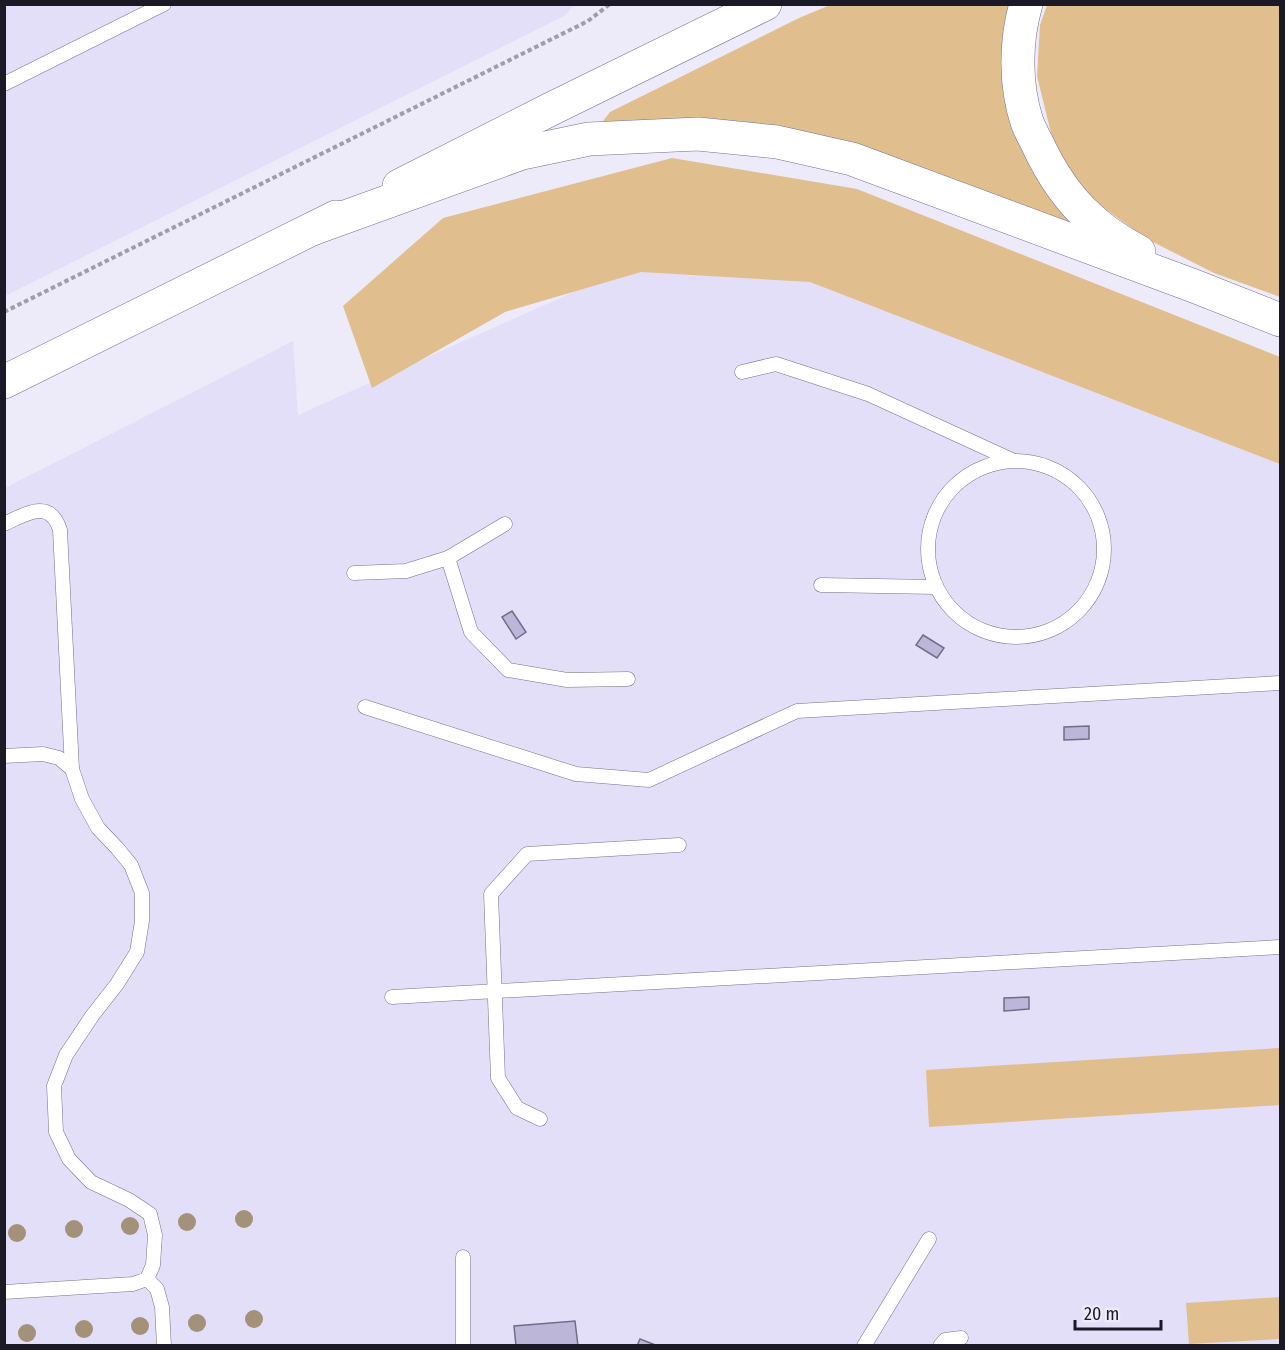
<svg xmlns="http://www.w3.org/2000/svg" width="1285" height="1350" font-family="'Fira Sans Condensed',sans-serif">
	<style>
		.built { fill: #e4dff9 }
		.green { fill: #e1be8e }
		.building { fill: #bcb6d8; stroke: #726c8b; stroke-width: 1.5 }
		.lines { fill: none; stroke-linecap: round; stroke-linejoin: round }
		.service-casing { stroke: #766f8f; stroke-width: 15 }
		.primary-casing { stroke: #766f8f; stroke-width: 34 }
		.trunk-casing { stroke: #766f8f; stroke-width: 34 }
		.path { stroke: #a09dab; stroke-width: 4; stroke-dasharray: 4.5 3; stroke-linecap: butt }
		.service { stroke: #fff; stroke-width: 14 }
		.primary { stroke: #fff; stroke-width: 33 }
		.trunk { stroke: #fff; stroke-width: 33 }
		.tree { fill: #a4917a }
	</style>
	<rect width="100%" height="100%" fill="#edeaf9"/>
	<g class="built">
		<path d="M5 5H573L566 15 5 296Z"/>
		<path d="M812 262 1280 450V1345L5 1346V488L293 341 298 415 634 265Z"/>
	</g>
	<g class="green">
		<path d="M830 5H1026L1027 123 1130 247 852 159 589 139 610 112 799 18Z"/>
		<path d="M1047 5H1280V297L1214 273 1147 239 1090 198 1054 145 1037 76 1040 25Z"/>
		<path d="M672 158 857 189 1280 357V464L810 282 641 272 505 312 372 388 343 306 443 218Z"/>
		<path d="M1280 1048V1105L929 1127 926 1070Z"/>
		<path d="M1280 1297V1339L1189 1344 1186 1303Z"/>
	</g>
	<g class="building">
		<path d="M512 611 526 632 516 639 502 617Z"/>
		<path d="M923 635 944 648 937 658 916 645Z"/>
		<path d="M1089 726V739L1064 740V727Z"/>
		<path d="M1029 997V1009L1004 1011V998Z"/>
		<path d="M575 1321 578 1346H516L514 1326Z"/>
		<path d="M640 1339 658 1346H637Z"/>
	</g>
	<g class="lines">
		<defs>
			<g id="service">
				<path d="M4 84 164 4"/>
				<path d="M742 372 776 364 868 394 1012 460"/>
				<circle cx="1016" cy="549" r="88"/>
				<path d="M4 524C26 514 50 498 60 530L72 769 82 799 98 828 117 848 131 865 142 893V921L137 952 117 984 92 1016 66 1055 54 1086 56 1132 69 1159 91 1182 129 1200 150 1214 155 1235 153 1265 147 1279 133 1284 4 1292"/>
				<path d="M448 558 471 632 508 670 567 680 628 679"/>
				<path d="M354 573 406 571 448 558 505 524"/>
				<path d="M821 585 935 587"/>
				<path d="M365 707 576 774 649 780 797 711 1280 683"/>
				<path d="M4 756 43 754 59 758 72 769"/>
				<path d="M392 997 1280 947"/>
				<path d="M540 1119 517 1108 498 1078 491 894 527 854 679 845"/>
				<path d="M463 1257V1346"/>
				<path d="M147 1279 157 1289 162 1307 164 1346"/>
				<path d="M864 1346 929 1239"/>
				<path d="M940 1346 945 1340 961 1338"/>
			</g>
			<g id="primary">
				<path d="M399 186 551 109 765 4"/>
				<path d="M4 382 336 217"/>
			</g>
			<g id="trunk">
				<path d="M1026 4C1015 42 1015 85 1027 122 1030 130 1034 137 1037 143 1050 171 1067 198 1090 218 1103 231 1123 243 1139 252"/>
				<path d="M312 229 522 153 589 139 698 134 777 142 852 159 1194 286 1280 320"/>
			</g>
		</defs>
		<use href="#service" class="service-casing"/>
		<use href="#primary" class="primary-casing"/>
		<use href="#trunk" class="trunk-casing"/>
		<path class="path" d="M4 312 588 21 610 4"/>
		<use href="#service" class="service"/>
		<use href="#primary" class="primary"/>
		<use href="#trunk" class="trunk"/>
	</g>
	<g class="tree">
		<circle cx="244" cy="1219" r="9"/>
		<circle cx="187" cy="1222" r="9"/>
		<circle cx="130" cy="1226" r="9"/>
		<circle cx="74" cy="1229" r="9"/>
		<circle cx="17" cy="1233" r="9"/>
		<circle cx="254" cy="1319" r="9"/>
		<circle cx="197" cy="1323" r="9"/>
		<circle cx="140" cy="1326" r="9"/>
		<circle cx="84" cy="1329" r="9"/>
		<circle cx="27" cy="1333" r="9"/>
	</g>
	<rect width="1285" height="1350" fill="none" stroke="#1c1926" stroke-width="12"/>
	<path d="M1075 1320v9h86v-9" fill="none" stroke="#1c1926" stroke-width="3"/>
	<text x="1084" y="1320" font-size="18" fill="#1c1926" stroke="#edeaf9" stroke-width="4.5" paint-order="stroke">20 m</text>
</svg>
